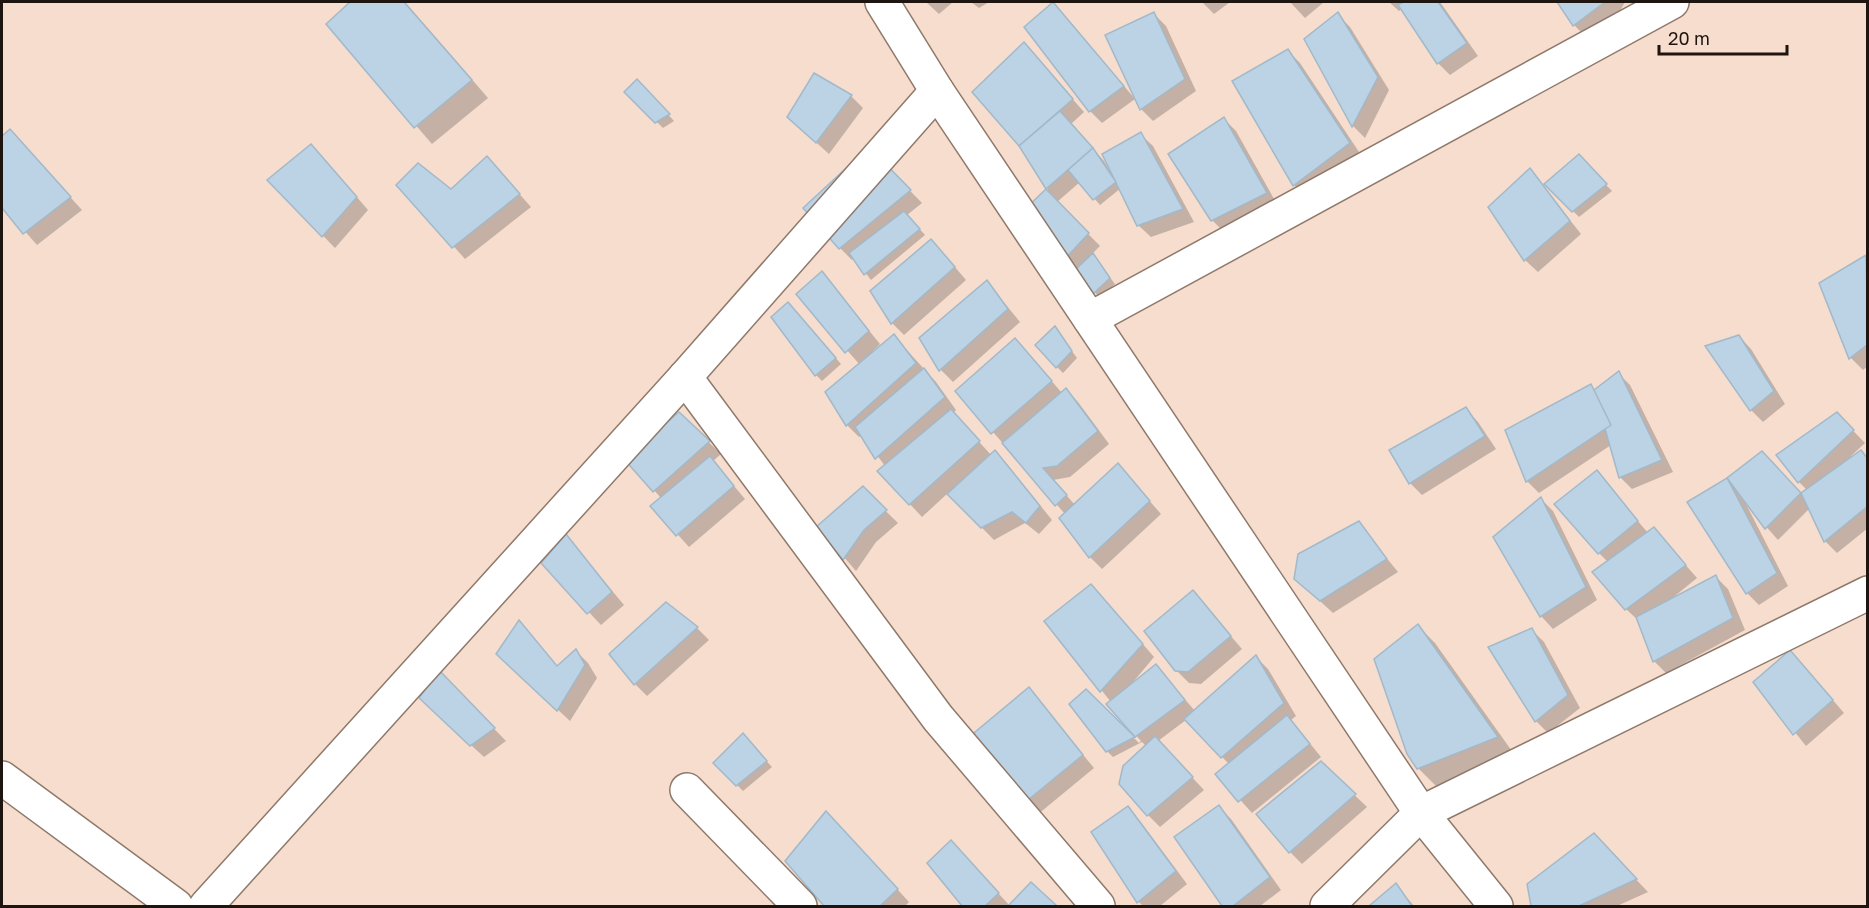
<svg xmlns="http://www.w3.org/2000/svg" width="1869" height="908" font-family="'Golos Text',sans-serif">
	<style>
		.shadow { fill: #0003 }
		.building { fill: #bbd3e4; stroke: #a1b9ca; stroke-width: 1.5 }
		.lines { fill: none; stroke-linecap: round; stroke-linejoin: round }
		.minor-casing { stroke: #8f796b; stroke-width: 36 }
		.minor { stroke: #fff; stroke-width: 33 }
	</style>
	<rect width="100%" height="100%" fill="#f6ddcd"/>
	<g class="shadow">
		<path d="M352 2H405L488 98 432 144 328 24Z"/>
		<path d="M926 2H953L939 14Z"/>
		<path d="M971 2H989L979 8Z"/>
		<path d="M1202 2H1230L1214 14Z"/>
		<path d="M1290 2H1324L1305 18Z"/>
		<path d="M1389 2H1440L1478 56 1450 75 1438 63 1402 9 1399 11Z"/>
		<path d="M1559 2H1625L1620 11 1586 37 1574 25Z"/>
		<path d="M1154 14 1166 26 1196 91 1153 121 1141 109Z"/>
		<path d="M1337 14 1350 27 1389 90 1365 138 1353 126 1306 40Z"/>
		<path d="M1065 16 1135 99 1102 123 1090 111Z"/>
		<path d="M1024 44 1084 112 1071 124 1104 161 1114 178 1140 134 1153 146 1194 222 1151 237 1138 225 1121 188 1100 205 1080 182 1057 202 1100 246 1092 254 1115 284 1100 298 1022 214 1048 190 1021 145 974 92Z"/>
		<path d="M1288 51 1300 63 1361 155 1306 197 1294 185Z"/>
		<path d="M814 75 851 96 863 108 829 154 788 117Z"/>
		<path d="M637 81 674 121 663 128 626 92Z"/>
		<path d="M1224 119 1236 131 1278 206 1224 232 1212 220Z"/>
		<path d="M10 131 82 210 37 245 2 205V138Z"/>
		<path d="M869 149 922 203 907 215 925 235 871 280 854 258 852 260 840 248Z"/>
		<path d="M1578 156 1612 191 1579 217 1546 184Z"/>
		<path d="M323 158 368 210 335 248 269 180Z"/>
		<path d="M1530 170 1581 234 1538 272 1525 260Z"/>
		<path d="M499 171 531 207 465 259 399 185 451 191Z"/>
		<path d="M943 253 966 280 904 335 892 323 872 292Z"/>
		<path d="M1866 256 1868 366 1863 370 1851 358 1821 284Z"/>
		<path d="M822 273 880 344 872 352 874 353 894 336 936 382 956 410 953 413 991 455 995 452 1007 464 1052 520 1039 534 1025 523 994 540 948 493 922 517 879 471 885 466 862 435 859 437 847 425 860 365 798 294Z"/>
		<path d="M987 282 1020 322 953 382 941 370 921 339Z"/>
		<path d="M794 310 841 364 822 381 816 375Z"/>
		<path d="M1055 328 1077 358 1063 373 1057 367Z"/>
		<path d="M1739 336 1751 349 1785 404 1763 422 1751 410 1707 347Z"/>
		<path d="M1027 353 1062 393 1066 390 1078 402 1109 444 1070 477 1053 480 1075 505 1118 465 1161 514 1102 569 1090 557 1065 514 957 391Z"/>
		<path d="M1618 373 1630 385 1673 472 1632 489 1620 477 1611 445 1539 493 1527 481 1591 386 1596 391Z"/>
		<path d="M1466 409 1478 422 1496 449 1422 495 1410 483Z"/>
		<path d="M679 414 721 454 713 461 745 499 689 547 652 506 661 498 627 460Z"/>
		<path d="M1837 414 1865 443 1850 457 1861 452 1868 458V528L1837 553 1825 541 1810 508 1778 540 1746 504 1788 586 1759 605 1747 593 1689 502 1728 479 1774 465 1801 494 1807 490 1799 482Z"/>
		<path d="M1596 472 1648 533 1654 529 1697 578 1665 604 1716 577 1728 589 1745 630 1666 673 1654 661 1639 621 1626 609 1608 562 1599 553Z"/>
		<path d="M862 488 898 523 876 542 856 571 818 527Z"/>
		<path d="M1541 499 1553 511 1597 600 1553 629 1541 616 1495 537Z"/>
		<path d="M1358 523 1398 572 1333 613 1295 578Z"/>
		<path d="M566 536 624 605 601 625 543 563Z"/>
		<path d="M1193 592 1242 649 1201 684 1189 683 1176 670Z"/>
		<path d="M1103 598 1154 657 1129 687 1156 666 1195 711 1256 657 1268 669 1296 716 1291 720 1321 757 1252 813 1217 774 1229 764 1186 720 1158 741 1204 790 1160 827 1148 815 1146 746 1142 742 1113 757 1107 751 1086 691 1139 743 1141 741 1108 704 1111 702 1046 621Z"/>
		<path d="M1418 626 1435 643 1514 754 1436 786 1418 768Z"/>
		<path d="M697 628 709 640 647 696 635 684Z"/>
		<path d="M1532 630 1544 642 1580 708 1548 733 1536 721Z"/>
		<path d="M576 651 588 663 597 678 570 721 511 666 558 667Z"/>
		<path d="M1802 664 1844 713 1806 746 1755 682Z"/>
		<path d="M439 672 506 741 484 757 433 710Z"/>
		<path d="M1029 690 1094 768 1031 820 1018 808Z"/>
		<path d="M748 741 772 767 743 791 715 763Z"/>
		<path d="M1321 763 1367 807 1302 864 1290 852Z"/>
		<path d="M1219 807 1231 819 1281 890 1260 906H1224L1176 838Z"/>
		<path d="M1128 808 1140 821 1187 884 1160 906H1143L1139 902 1093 832Z"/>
		<path d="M838 825 909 902 905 906H826L787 861Z"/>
		<path d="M1606 848 1648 892 1617 906H1532L1529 885Z"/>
		<path d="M963 855 1010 906 1031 885 1055 906H964L929 863Z"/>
		<path d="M1396 885 1414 906H1371Z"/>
	</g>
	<g class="building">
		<path d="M350 2H404L472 80 414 128 326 24Z"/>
		<path d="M1053 2 1124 86 1089 112 1024 27Z"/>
		<path d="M1403 2H1438L1467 43 1437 64 1398 5Z"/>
		<path d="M1557 2H1605L1573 26Z"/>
		<path d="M1154 12 1185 79 1140 110 1105 35Z"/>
		<path d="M1338 12 1378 77 1352 127 1304 39Z"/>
		<path d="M1024 42 1073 99 1019 146 972 92Z"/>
		<path d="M1288 49 1350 143 1293 186 1232 81Z"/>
		<path d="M814 73 852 95 816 143 787 117Z"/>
		<path d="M637 79 670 114 655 123 624 92Z"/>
		<path d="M1060 111 1093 148 1046 189 1019 146Z"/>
		<path d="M1224 117 1267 193 1211 221 1168 154Z"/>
		<path d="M10 129 71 197 23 234 2 208V136Z"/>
		<path d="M1141 132 1183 209 1137 226 1102 154Z"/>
		<path d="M311 144 357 197 322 237 267 180Z"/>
		<path d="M869 147 911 190 839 249 803 208Z"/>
		<path d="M1093 148 1116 182 1093 200 1068 170Z"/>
		<path d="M1579 154 1607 184 1572 212 1544 184Z"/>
		<path d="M487 156 520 194 452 248 396 185 418 163 451 189Z"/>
		<path d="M1530 168 1570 221 1524 261 1488 207Z"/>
		<path d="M1046 189 1089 233 1063 261 1020 214Z"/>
		<path d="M904 211 920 229 864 275 849 253Z"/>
		<path d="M931 239 955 267 891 324 870 291Z"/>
		<path d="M1093 253 1110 278 1093 294 1073 272Z"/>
		<path d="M1866 255 1868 344 1849 359 1819 283Z"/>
		<path d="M822 271 869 331 845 353 796 294Z"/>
		<path d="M987 280 1008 309 939 371 919 338Z"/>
		<path d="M788 302 836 358 815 376 771 317Z"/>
		<path d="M1055 326 1072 351 1056 368 1035 345Z"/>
		<path d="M894 334 916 363 846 426 825 392Z"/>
		<path d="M1739 335 1774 391 1750 411 1705 346Z"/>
		<path d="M1015 338 1052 381 991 434 955 391Z"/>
		<path d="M924 368 945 397 875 459 855 427Z"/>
		<path d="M1619 371 1662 460 1619 478 1594 390Z"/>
		<path d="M1591 384 1611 425 1526 482 1505 430Z"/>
		<path d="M1066 388 1098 431 1057 466 1043 468 1067 495 1055 506 1002 443Z"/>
		<path d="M1466 407 1485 436 1409 484 1389 450Z"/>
		<path d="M951 409 980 441 909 505 877 471Z"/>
		<path d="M679 412 710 441 653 492 624 459Z"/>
		<path d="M1837 412 1854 430 1798 483 1776 455Z"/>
		<path d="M995 450 1040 506 1026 523 1012 512 981 528 947 494Z"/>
		<path d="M1861 450 1868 459V506L1824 542 1801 493Z"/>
		<path d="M1762 451 1801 493 1765 529 1727 478Z"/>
		<path d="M710 456 734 486 676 536 650 506Z"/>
		<path d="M1118 463 1150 501 1089 558 1059 518Z"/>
		<path d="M1597 470 1638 521 1598 554 1554 504Z"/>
		<path d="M1727 478 1777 573 1746 594 1687 502Z"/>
		<path d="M863 486 887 510 864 530 843 560 816 527Z"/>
		<path d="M1541 497 1586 587 1540 617 1493 537Z"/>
		<path d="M1359 521 1387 559 1320 601 1294 579 1298 554Z"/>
		<path d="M1654 527 1686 565 1625 610 1592 572Z"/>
		<path d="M566 534 612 592 587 614 541 563Z"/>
		<path d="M1716 575 1733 618 1653 662 1636 617Z"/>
		<path d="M1091 584 1143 644 1100 692 1044 621Z"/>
		<path d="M1193 590 1231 636 1188 672 1175 671 1144 631Z"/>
		<path d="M666 602 698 627 634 685 609 654Z"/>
		<path d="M519 620 557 666 576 649 585 665 557 711 496 654Z"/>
		<path d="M1418 624 1498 737 1417 769 1407 754 1374 659Z"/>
		<path d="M1532 628 1568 695 1535 722 1488 647Z"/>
		<path d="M1790 650 1833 700 1793 735 1753 682Z"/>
		<path d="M1256 655 1284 703 1221 758 1184 719Z"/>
		<path d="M1156 664 1185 700 1135 737 1106 704Z"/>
		<path d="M439 670 495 728 470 746 419 698Z"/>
		<path d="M1029 687 1083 755 1017 809 963 742Z"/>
		<path d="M1086 689 1135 737 1106 752 1069 704Z"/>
		<path d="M1287 715 1310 744 1238 802 1215 774Z"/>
		<path d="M743 733 767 761 736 786 713 763Z"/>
		<path d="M1155 736 1193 777 1147 816 1119 784 1123 766Z"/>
		<path d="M1321 761 1356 794 1289 853 1256 814Z"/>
		<path d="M1219 805 1270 877 1233 906H1222L1174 837Z"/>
		<path d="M1128 806 1176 871 1137 903 1091 832Z"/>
		<path d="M826 811 898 889 880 906H824L785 861Z"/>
		<path d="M1594 833 1637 879 1579 906H1531L1527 884Z"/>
		<path d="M951 840 999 893 985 906H962L927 863Z"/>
		<path d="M1031 882 1057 906H1008Z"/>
		<path d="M1396 883 1412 906H1369Z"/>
	</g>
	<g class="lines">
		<defs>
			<g id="minor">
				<path d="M882 2 937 91 1421 813 1496 906"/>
				<path d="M1090 319 1672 2"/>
				<path d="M685 377 938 718 1098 906"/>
				<path d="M2 778 176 906"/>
				<path d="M687 790 800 906"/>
				<path d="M206 906 685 377 937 91"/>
				<path d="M1327 906 1421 813 1868 593"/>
			</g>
		</defs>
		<use href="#minor" class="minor-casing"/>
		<use href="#minor" class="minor"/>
	</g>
	<rect width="1869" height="908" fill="none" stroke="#1e1510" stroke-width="6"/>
	<path d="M1659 45v9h128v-9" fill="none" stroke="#1e1510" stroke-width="3"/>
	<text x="1668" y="45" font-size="18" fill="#1e1510" stroke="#f6ddcd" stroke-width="4.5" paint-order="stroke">20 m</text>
</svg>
